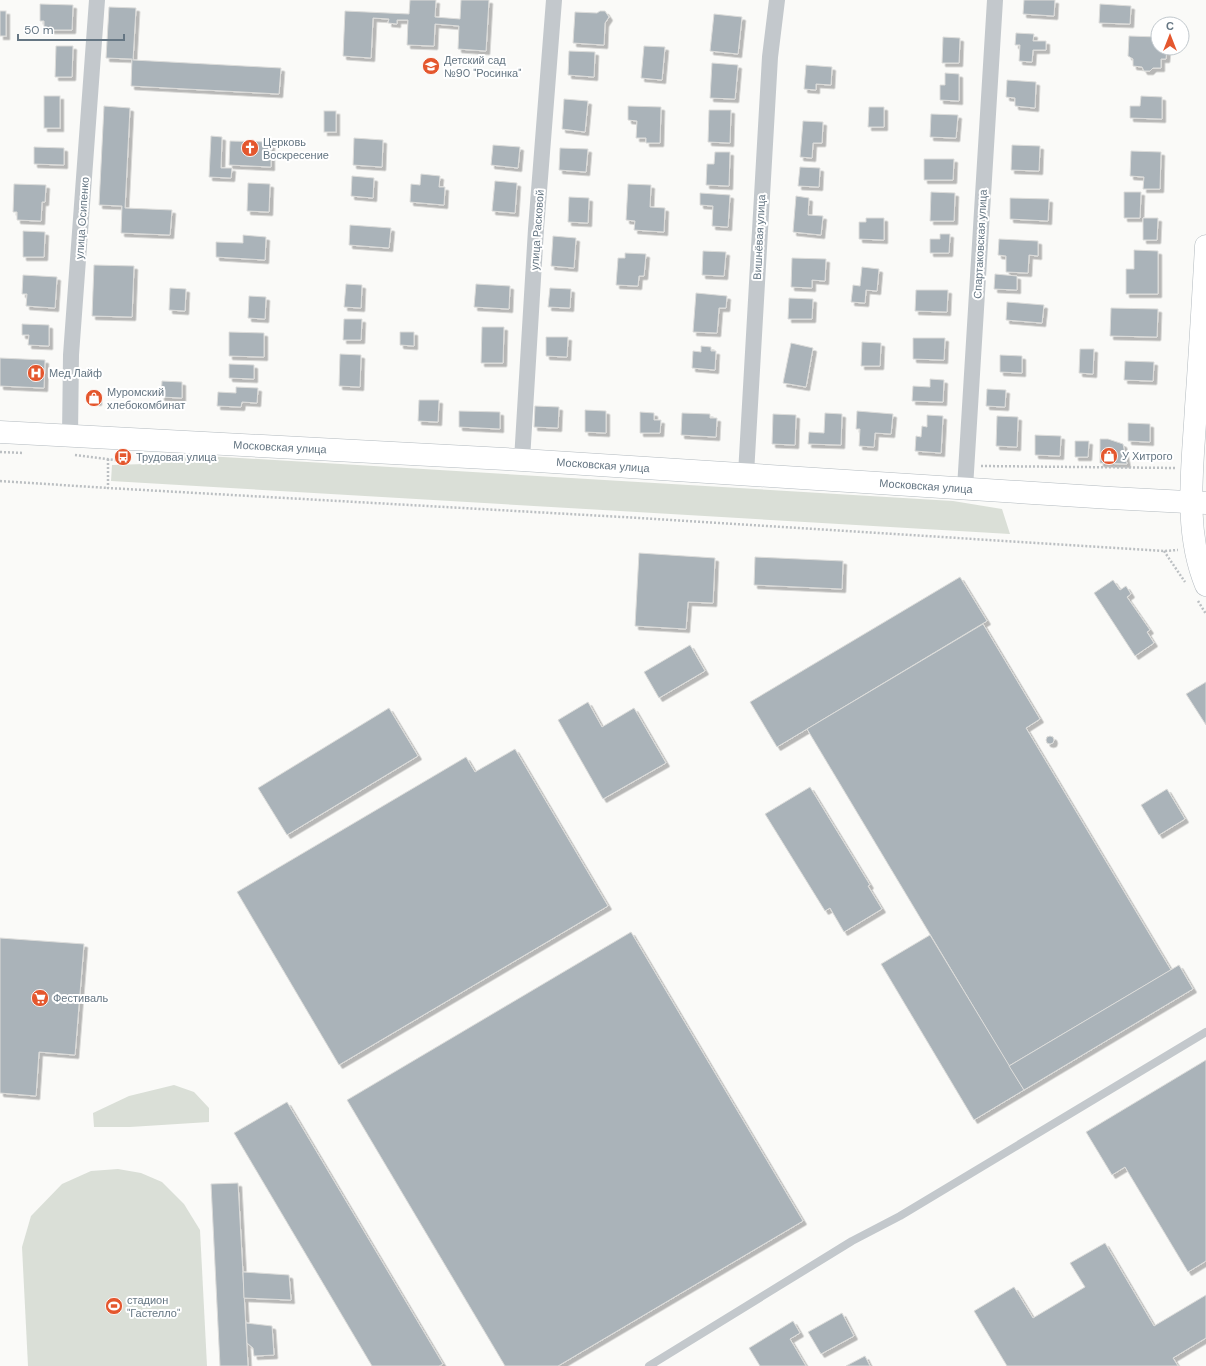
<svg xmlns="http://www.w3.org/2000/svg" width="1206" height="1366" font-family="'DM Sans',sans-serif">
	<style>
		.green { fill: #dadfd7 }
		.building { fill: #aab3b9; stroke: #dcdcda; filter: url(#shadow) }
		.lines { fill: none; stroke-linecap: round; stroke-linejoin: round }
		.secondary-casing { stroke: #b3babf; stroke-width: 23 }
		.path { stroke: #bbbfc2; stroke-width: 2.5; stroke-dasharray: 2 2; stroke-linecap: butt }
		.lane { stroke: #c3c8cc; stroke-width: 8 }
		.street { stroke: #c3c8cc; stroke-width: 16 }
		.secondary { stroke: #fff; stroke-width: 22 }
		.labels { text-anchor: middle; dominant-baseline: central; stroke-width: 4; stroke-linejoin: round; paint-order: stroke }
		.poi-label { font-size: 11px; fill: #657683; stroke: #fff; text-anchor: start }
		.street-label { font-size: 11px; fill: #657683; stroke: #fff }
	</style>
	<defs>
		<filter id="shadow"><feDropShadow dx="3.5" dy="3.5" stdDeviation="0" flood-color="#0004"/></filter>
	</defs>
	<rect width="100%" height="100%" fill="#fafaf8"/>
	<g class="green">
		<path d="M157 453 953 501 1002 509 1010 534 111 481 112 465 145 464Z"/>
		<path d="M174 1085 194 1092 209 1108V1122L130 1127H94L93 1113 129 1096Z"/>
		<path d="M118 1169 141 1173 162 1182 184 1204 200 1230 207 1366H28L22 1247 31 1216 62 1184 91 1171Z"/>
	</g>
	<g class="building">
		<path d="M410 0H436L435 17 460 19 461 0H489L486 51 458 49 459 26 435 24 434 46 407 45 408 20H397V24L388 23 389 19 373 18 371 58 343 56 345 11 409 14Z"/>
		<path d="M1024 0H1055L1054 16 1023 14Z"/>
		<path d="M40 4 73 5 72 30H44V21H40Z"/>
		<path d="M1100 4 1131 6 1130 24 1099 23Z"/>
		<path d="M109 7 136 8 133 60 281 68 279 94 131 86 132 59 106 58Z"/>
		<rect x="0" y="11" width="6" height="25"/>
		<path d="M600 11H605L609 17 605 23 604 45 573 43 575 12 597 13Z"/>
		<path d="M714 14 742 17 738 54 710 51Z"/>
		<path d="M1016 33 1034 34 1033 41H1046V50H1033L1032 62 1019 61 1020 45H1015Z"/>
		<path d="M1129 36 1158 37V48H1167L1166 59H1161V68H1153L1150 71H1144L1142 67 1133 66V59L1128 56Z"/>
		<path d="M943 37 960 38 959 63H942Z"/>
		<path d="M56 46H73L72 77H55Z"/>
		<path d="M644 46 665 47 662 80 641 78Z"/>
		<path d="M569 51 595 52 594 77 568 75Z"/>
		<path d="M712 63 738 65 735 99 710 98Z"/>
		<path d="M806 65 832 67 831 85 816 84V90L804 89Z"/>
		<path d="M945 73 959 74V101L940 100V85H945Z"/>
		<path d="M1007 80 1036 82 1035 108 1015 106V98L1006 97Z"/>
		<rect x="44" y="96" width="16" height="32"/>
		<path d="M1141 96 1162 97V119L1130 118V106H1140Z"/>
		<path d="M564 99 588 101 585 132 562 129Z"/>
		<path d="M104 106 130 108 125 208 172 210 170 235 121 233 122 206 99 205Z"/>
		<path d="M628 106 661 107 660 143H646V138H636L637 121 628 120Z"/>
		<path d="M869 107H884V127H868Z"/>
		<path d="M709 110H731L730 143 708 142Z"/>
		<rect x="324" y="111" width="12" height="21"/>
		<path d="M931 114 958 115 956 138 930 137Z"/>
		<path d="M803 121 823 122 822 143H813L812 158 800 157Z"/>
		<path d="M211 136 222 137 221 168H232L231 178 209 177Z"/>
		<path d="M354 138 383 140 382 167 353 165Z"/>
		<path d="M230 141 271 142V167L229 165Z"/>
		<path d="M493 145 520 147 518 168 491 165Z"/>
		<path d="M1012 145 1040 146 1039 171 1011 170Z"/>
		<path d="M34 147 64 148V165L34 164Z"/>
		<path d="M560 148 588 149 586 172 559 170Z"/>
		<path d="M1131 151 1161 152 1160 189H1143L1144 177 1130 176Z"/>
		<path d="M715 152H730L729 186 706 185 707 164H714Z"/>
		<path d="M924 159H954L953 180H924Z"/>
		<path d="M800 167 820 168 819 187 798 186Z"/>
		<path d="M421 174 440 176 439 187H445L444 205 410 202 411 184 420 185Z"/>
		<path d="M352 176 374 178 373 198 351 196Z"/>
		<path d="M495 181 517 183 515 213 492 211Z"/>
		<path d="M248 183 270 184 269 212 247 211Z"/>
		<path d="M14 184 46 185 45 202H42L41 221 17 220V212H13Z"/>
		<path d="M628 184 651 185 650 207 665 208 664 232 634 230 635 221 626 220Z"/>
		<path d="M931 192 955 193 954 221H930Z"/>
		<path d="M1124 192H1141L1140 218H1124Z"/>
		<path d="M700 193 730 195 728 227 712 226 713 206 700 205Z"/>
		<path d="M796 196 809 198 808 215 823 216 821 235 793 232Z"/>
		<path d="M569 197 589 198 588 223 568 222Z"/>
		<path d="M1010 198 1049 199 1048 221 1010 219Z"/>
		<path d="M866 218H884V240L859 239V222H866Z"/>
		<path d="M1143 218H1158L1157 240H1143Z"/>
		<path d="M350 225 391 228 389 248 349 245Z"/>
		<path d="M23 231 45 232 44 257H23Z"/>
		<path d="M940 234H950L949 253H930V239H940Z"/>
		<path d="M243 235 266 237 265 260 216 257V242L243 243Z"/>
		<path d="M553 236 576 238 574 268 551 266Z"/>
		<path d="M999 239 1038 241V256L1029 255 1028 273 1006 272V256L998 255Z"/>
		<path d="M1134 250 1158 251V294H1126V269H1134Z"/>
		<path d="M703 251 726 252 724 276 702 275Z"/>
		<path d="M625 253 646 254 644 276H639L638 286 616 285 618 258H625Z"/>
		<path d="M792 258 826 259 825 281 812 280V288L791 287Z"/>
		<path d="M94 265 134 266 132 317 92 316Z"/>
		<path d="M862 267 879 269 877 291 866 290 865 303 851 302 853 285 860 286Z"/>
		<path d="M995 274 1017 276V290L994 289Z"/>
		<path d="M23 275 57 277 55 308 26 306 27 294H22Z"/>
		<path d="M346 284 362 285 361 308 344 307Z"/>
		<path d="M476 284 510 286 509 309 474 307Z"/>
		<path d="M170 288 186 289 185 311 169 310Z"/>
		<path d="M550 288 571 289 570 308 548 307Z"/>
		<path d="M916 290H948L947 312 915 311Z"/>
		<path d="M696 293 727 296 726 308H719L717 333 693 332Z"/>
		<path d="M249 296 266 297 265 319 248 318Z"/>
		<path d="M789 298 813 299 812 319H788Z"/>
		<path d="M1007 302 1044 305 1042 323 1006 320Z"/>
		<path d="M1111 308 1158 309 1157 337 1110 336Z"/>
		<path d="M344 319H362L361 340H343Z"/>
		<path d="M22 324 49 325V346L28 345 29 335H22Z"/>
		<path d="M482 327H504L503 363H481Z"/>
		<path d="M229 332 264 333V357L229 356Z"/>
		<path d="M400 332H414V346L400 345Z"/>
		<path d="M546 337H568L567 357 546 356Z"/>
		<path d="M913 338H945L944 360 913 359Z"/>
		<path d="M862 342 881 343 880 366H861Z"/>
		<path d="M791 343 813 348 806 387 783 383Z"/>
		<path d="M701 346 711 347V351H716L715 370 692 368 693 351 701 352Z"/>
		<path d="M1080 349H1094L1093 374 1079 373Z"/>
		<path d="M340 354 361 355 360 387 339 386Z"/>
		<path d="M1000 355 1022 356V373L1000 372Z"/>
		<path d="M0 358 45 360 44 388 0 386Z"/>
		<path d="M1125 361 1154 362 1153 381 1124 380Z"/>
		<path d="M229 364 254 365V379L229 378Z"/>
		<path d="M930 379 944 380 943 402 912 401 913 386 930 387Z"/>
		<path d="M162 381 182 382V398L161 397Z"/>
		<path d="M236 387 258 388 257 403 242 402 241 407 217 406 218 392 236 393Z"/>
		<path d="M987 389 1006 390 1005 407 986 406Z"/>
		<path d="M89 394H98V402L89 401Z"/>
		<path d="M419 400H439L438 422 418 421Z"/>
		<path d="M535 406 559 407 558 428 534 427Z"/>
		<path d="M585 410 606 411V433L585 432Z"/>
		<path d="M459 411 500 412V429L459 427Z"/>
		<path d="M857 411 893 414 891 434 875 433 874 447 859 446 860 429H856Z"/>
		<path d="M640 412 654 413V420H661L660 433H640Z"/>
		<path d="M682 413 710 414V418H717L716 437 681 435Z"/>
		<path d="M825 413 842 414 841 445 808 444 809 432 824 433Z"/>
		<path d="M773 414 796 415 795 445 772 444Z"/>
		<path d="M927 415 943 416 941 453 915 451 916 436 921 437 922 426 927 427Z"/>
		<path d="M997 416 1018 417 1017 447 996 446Z"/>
		<path d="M1128 423 1150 424V442L1128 441Z"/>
		<path d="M1035 435 1061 436 1060 456 1035 455Z"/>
		<path d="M1100 439H1108L1123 444 1127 464 1100 463Z"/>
		<path d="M1075 441H1089L1088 457H1075Z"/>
		<path d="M639 553 715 558 713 603 688 602 686 629 635 626Z"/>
		<path d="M755 557 843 561 842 589 754 585Z"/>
		<path d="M960 577 987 621 777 747 750 702Z"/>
		<path d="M1113 580 1120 590 1126 586 1131 594 1127 597 1150 630 1147 632 1154 643 1135 656 1094 593Z"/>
		<path d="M983 624 1040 719 1026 728 1171 970 1009 1066 807 729Z"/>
		<path d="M690 645 705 671 659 698 644 672Z"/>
		<path d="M1206 682V725L1186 694Z"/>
		<path d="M588 702 602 727 634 708 666 763 603 799 558 720Z"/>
		<path d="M389 708 418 756 287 835 258 788Z"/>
		<circle cx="1050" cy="740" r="4"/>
		<path d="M515 749 608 906 339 1065 237 892 466 757 475 772Z"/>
		<path d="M810 787 870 885 868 886 882 909 844 932 830 908 825 911 765 814Z"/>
		<path d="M1167 789 1185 819 1159 835 1141 805Z"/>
		<path d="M631 932 803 1221 558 1366H505L347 1100Z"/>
		<path d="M930 935 1024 1090 974 1120 881 964Z"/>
		<path d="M0 938 84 944 75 1055 39 1052 36 1096 0 1093Z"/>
		<path d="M1179 965 1193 989 1024 1090 1009 1066Z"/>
		<path d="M1206 1060V1261L1188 1272 1125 1167 1112 1175 1086 1132Z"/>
		<path d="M287 1102 443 1364 439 1366H372L234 1133Z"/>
		<path d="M238 1183 248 1366H220L211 1184Z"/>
		<path d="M1105 1243 1154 1326 1206 1295V1338L1173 1358 1178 1366H1007L974 1311 1014 1287 1033 1318 1085 1287 1070 1263Z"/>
		<path d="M243 1272 289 1275 291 1300 244 1298Z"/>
		<path d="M842 1313 854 1336 821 1354 808 1332Z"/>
		<path d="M793 1321 800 1333 790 1339 806 1366H760L749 1348Z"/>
		<path d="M246 1323 272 1326 274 1355 254 1356 253 1348 247 1343Z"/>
		<path d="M865 1356 870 1366H846Z"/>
	</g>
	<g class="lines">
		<defs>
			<g id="secondary">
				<path d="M1206 246C1203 300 1200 353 1196 407 1193 465 1183 530 1206 585"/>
				<path d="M0 432 522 460 1111 498 1206 503"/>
			</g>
		</defs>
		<use href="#secondary" class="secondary-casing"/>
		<g class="path">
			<path d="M0 452 24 453"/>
			<path d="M75 455 122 461"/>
			<path d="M108 459V488L640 518 1164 551 1178 550"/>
			<path d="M981 466 1176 468"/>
			<path d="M0 481 108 488"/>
			<path d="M1164 551 1185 582"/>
			<path d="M1198 601 1206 614"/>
		</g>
		<path class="lane" d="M649 1366 852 1241 900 1216 1206 1032"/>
		<g class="street">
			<path d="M70 436 71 355 97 0"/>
			<path d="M522 460 536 229 554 0"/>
			<path d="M746 474 770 57 777 0"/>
			<path d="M965 488 995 0"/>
		</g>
		<use href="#secondary" class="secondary"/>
	</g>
	<defs>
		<symbol id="school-disc" viewBox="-11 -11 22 22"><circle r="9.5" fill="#e4572e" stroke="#fff"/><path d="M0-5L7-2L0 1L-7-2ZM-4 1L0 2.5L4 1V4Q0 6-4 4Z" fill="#fff"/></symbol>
		<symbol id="church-disc" viewBox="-11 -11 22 22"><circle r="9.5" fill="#e4572e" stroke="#fff"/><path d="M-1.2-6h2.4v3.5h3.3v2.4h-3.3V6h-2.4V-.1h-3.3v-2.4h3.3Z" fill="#fff"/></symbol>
		<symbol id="hospital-disc" viewBox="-11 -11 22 22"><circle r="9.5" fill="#e4572e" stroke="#fff"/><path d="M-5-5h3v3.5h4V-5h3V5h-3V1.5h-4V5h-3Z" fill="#fff"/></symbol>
		<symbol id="shop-disc" viewBox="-11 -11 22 22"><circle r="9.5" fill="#e4572e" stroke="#fff"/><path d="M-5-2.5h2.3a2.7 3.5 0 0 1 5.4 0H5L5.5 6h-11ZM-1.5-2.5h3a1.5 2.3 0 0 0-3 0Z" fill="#fff"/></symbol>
		<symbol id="bus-disc" viewBox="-11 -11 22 22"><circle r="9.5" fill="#e4572e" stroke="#fff"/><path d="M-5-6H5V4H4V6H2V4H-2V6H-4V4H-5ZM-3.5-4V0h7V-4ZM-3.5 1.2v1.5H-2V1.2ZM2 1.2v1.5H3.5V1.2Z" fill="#fff"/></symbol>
		<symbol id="supermarket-disc" viewBox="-11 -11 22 22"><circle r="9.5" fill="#e4572e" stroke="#fff"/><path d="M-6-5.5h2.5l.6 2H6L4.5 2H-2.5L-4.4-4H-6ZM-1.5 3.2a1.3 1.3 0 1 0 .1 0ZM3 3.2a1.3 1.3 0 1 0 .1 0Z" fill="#fff"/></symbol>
		<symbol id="stadium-disc" viewBox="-11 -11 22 22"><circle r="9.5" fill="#e4572e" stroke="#fff"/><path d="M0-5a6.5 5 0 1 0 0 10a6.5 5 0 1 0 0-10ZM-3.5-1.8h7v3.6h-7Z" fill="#fff"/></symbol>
	</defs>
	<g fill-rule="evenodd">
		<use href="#school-disc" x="421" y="56" width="20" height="20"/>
		<use href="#church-disc" x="240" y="138" width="20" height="20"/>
		<use href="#hospital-disc" x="26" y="363" width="20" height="20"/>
		<use href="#shop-disc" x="84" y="388" width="20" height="20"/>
		<use href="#shop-disc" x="1099" y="446" width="20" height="20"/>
		<use href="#bus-disc" x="113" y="447" width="20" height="20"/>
		<use href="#supermarket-disc" x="30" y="988" width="20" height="20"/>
		<use href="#stadium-disc" x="104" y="1296" width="20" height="20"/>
	</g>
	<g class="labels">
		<g class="poi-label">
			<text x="444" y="60">Детский сад<tspan x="444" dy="13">№90 "Росинка"</tspan></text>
			<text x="263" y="142">Церковь<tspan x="263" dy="13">Воскресение</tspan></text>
			<text x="49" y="373">Мед Лайф</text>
			<text x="107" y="392">Муромский<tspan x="107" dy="13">хлебокомбинат</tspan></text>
			<text x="1122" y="456">У Хитрого</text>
			<text x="136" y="457">Трудовая улица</text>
			<text x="53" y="998">Фестиваль</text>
			<text x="127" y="1300">стадион<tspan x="127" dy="13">"Гастелло"</tspan></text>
		</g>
		<g class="street-label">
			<text transform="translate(82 218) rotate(-86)">улица Осипенко</text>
			<text transform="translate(537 230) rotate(-86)">улица Расковой</text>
			<text transform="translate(759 237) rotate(-87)">Вишнёвая улица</text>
			<text transform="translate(980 244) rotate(-87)">Спартаковская улица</text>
			<text transform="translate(280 447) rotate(3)">Московская улица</text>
			<text transform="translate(603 465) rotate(4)">Московская улица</text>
			<text transform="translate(926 486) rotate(4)">Московская улица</text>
		</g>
	</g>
	<g transform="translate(1170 36)"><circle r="19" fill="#ffffff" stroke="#c1c8cd"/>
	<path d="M0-3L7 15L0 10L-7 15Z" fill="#e4572e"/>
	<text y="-6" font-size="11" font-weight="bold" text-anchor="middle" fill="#657683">С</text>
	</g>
	<path d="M18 34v6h106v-6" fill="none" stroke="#657683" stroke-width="2"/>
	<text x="24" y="34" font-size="12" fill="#657683" stroke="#ffffff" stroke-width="3" paint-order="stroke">50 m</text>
</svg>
